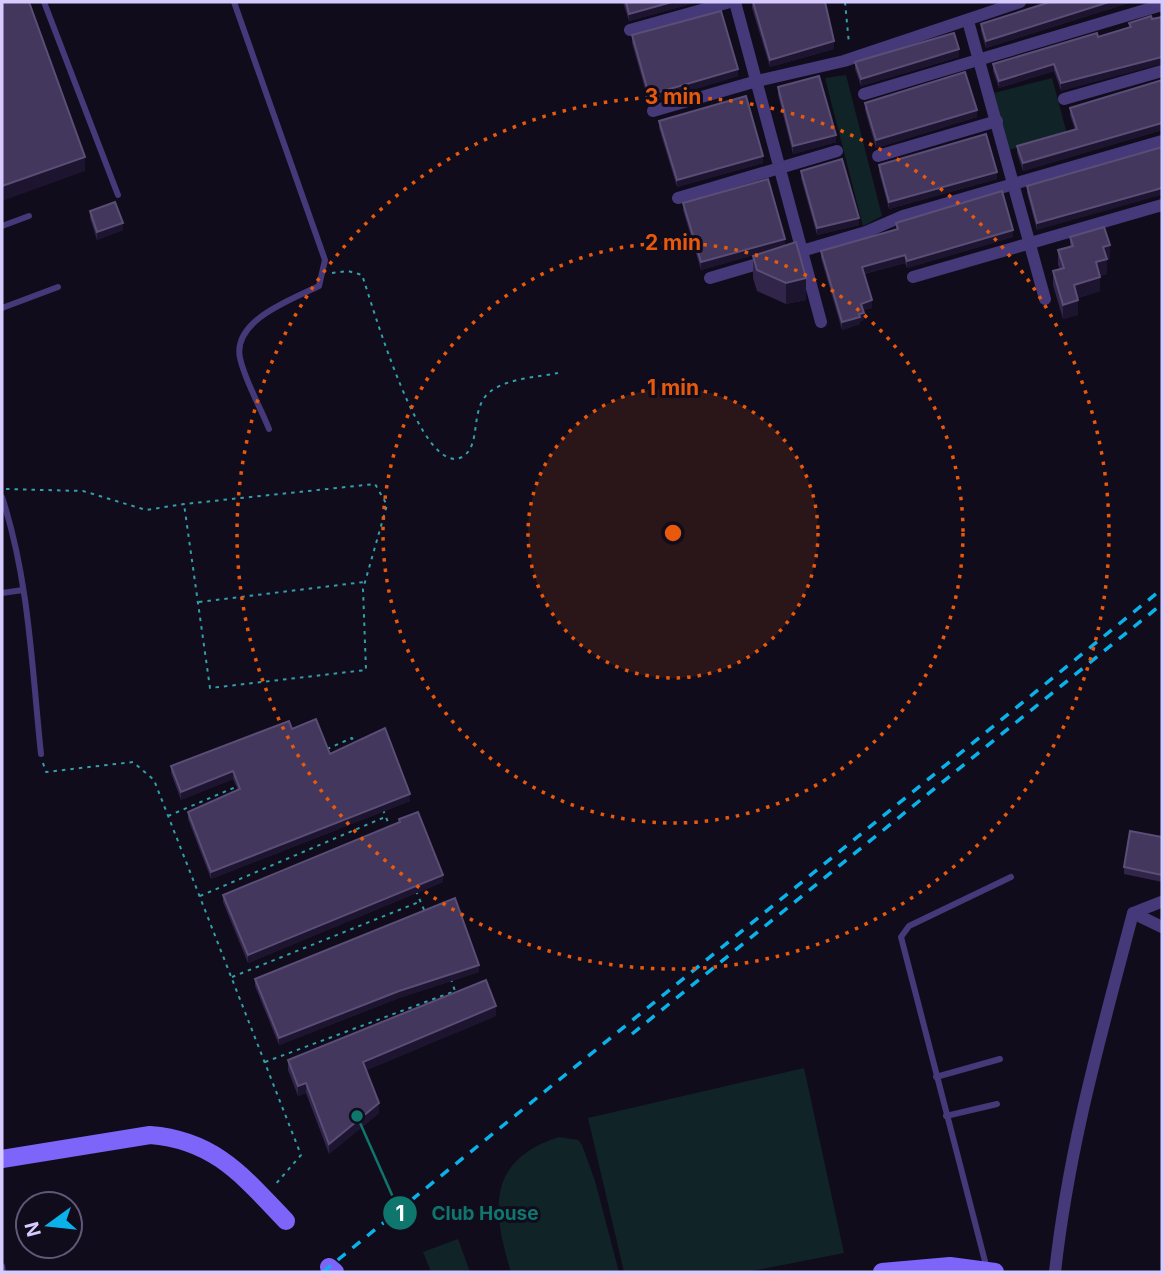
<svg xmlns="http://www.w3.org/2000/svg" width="1164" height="1274" font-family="Inter,sans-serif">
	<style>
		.green { fill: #102326 }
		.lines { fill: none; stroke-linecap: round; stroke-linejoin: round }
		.path { stroke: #329fa9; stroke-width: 2; stroke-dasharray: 3.5 5; stroke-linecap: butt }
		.service { stroke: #453979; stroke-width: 6 }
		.minor { stroke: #453979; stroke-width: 12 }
		.secondary { stroke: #7e65f9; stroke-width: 18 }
		.rail { stroke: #0ab2e9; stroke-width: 3.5; stroke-dasharray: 10 9; stroke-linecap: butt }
		.wall { fill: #31254a }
		.shaded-wall { fill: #1d142f }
		.building { fill: #43375d; stroke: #5a4e76; stroke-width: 2 }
		.ring { fill: none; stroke: #e8590c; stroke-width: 3.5; stroke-dasharray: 3.5 7 }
		.centre { fill: #e8590c; stroke: #110c1c; stroke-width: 3.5 }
		.ring-label { font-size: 21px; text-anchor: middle; font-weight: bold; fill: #e8590c; stroke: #110c1c; stroke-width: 6; stroke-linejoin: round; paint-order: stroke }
		.leader { fill: none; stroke: #0f766e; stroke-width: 2.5 }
		.callout-dot { fill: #0f766e; stroke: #110c1c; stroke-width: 2.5 }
		.mark-label { font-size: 21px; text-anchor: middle; font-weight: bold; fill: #fff }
		.callout-label { font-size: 19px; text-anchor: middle; font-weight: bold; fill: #0f766e; stroke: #110c1c; stroke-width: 6; stroke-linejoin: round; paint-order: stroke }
	</style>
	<rect width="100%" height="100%" fill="#110c1c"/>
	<g class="green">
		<path d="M846 75 882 216 863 226 825 78Z"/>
		<path d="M1052 78 1067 134 1009 150 994 93Z"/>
		<path d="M804 1068 844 1253 746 1272H624L588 1118Z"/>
		<path d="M559 1137 578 1140 582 1145 595 1181 619 1272H511C492 1211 486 1160 559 1137Z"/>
		<path d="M458 1239 470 1272H431L423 1252Z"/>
	</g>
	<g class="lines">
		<g class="path">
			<path d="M845 2 849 44"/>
			<path d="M332 273 348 271 362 275C372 303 421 479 462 457 483 445 468 408 491 391 509 378 538 377 558 373"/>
			<path d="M6 489 83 491 146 510 184 504 375 484 387 505 363 589 366 670 210 688 184 504"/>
			<path d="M199 602 364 582"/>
			<path d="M327 749 352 738 355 744"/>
			<path d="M43 763 46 772 133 762 154 780 301 1155 274 1186"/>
			<path d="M383 810 390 827"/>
			<path d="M168 816 238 786"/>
			<path d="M416 891 425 912"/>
			<path d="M200 896 385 817"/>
			<path d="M232 977 419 902"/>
			<path d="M265 1062 455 991 451 979"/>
		</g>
		<g class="service">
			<path d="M44 2 118 195"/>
			<path d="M234 2 325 260 319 286C293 299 232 320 240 358 245 381 260 406 269 429"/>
			<path d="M2 226 29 216"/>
			<path d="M2 308 58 287"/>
			<path d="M2 497C29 579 32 669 41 754"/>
			<path d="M2 593 23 590"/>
			<path d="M936 1077 1000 1059"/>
			<path d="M946 1116 997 1104"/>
			<path d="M2 1266 3 1272"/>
			<path d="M987 1269 901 937 909 926 1011 877"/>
		</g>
		<g class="minor">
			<path d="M735 2 821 322"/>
			<path d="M968 21 1045 299"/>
			<path d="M630 30 730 2"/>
			<path d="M864 94 1162 5"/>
			<path d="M1064 99 1162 71"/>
			<path d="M653 111 757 81 844 61 1020 2"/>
			<path d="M878 156 997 121"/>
			<path d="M678 198 837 151"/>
			<path d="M785 256 866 232 903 216 1162 141"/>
			<path d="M913 277 1162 205"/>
			<path d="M710 278 767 261"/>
			<path d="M1133 913 1162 927"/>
			<path d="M1055 1272C1069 1146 1101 1035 1133 913L1161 902"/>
		</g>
		<g class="secondary">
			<path d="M2 1159 150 1135C215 1140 244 1177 286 1221"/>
			<path d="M329 1267 335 1272"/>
			<path d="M882 1272 950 1266 995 1272"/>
		</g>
		<g class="rail">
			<path d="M632 1034 1162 604"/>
			<path d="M323 1272 1162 589"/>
		</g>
	</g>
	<g class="wall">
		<path d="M623 2H698L629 21Z"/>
		<path d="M752 2 834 49 770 67 752 8Z"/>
		<path d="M1050 2H1132L986 48 981 31V24Z"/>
		<path d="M1151 16 1061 91 1054 71 999 88 993 71V64L1098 37 1129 27V23Z"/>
		<path d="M632 35 738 76 649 103 632 43Z"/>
		<path d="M959 57 861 86 855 69V62Z"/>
		<path d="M1162 80V130L1023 171 1017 153V146L1075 130 1070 115V108Z"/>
		<path d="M778 87 836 142 793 154 778 95Z"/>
		<path d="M865 103 977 117 876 148 865 110Z"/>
		<path d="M659 121 763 163 677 187 659 128Z"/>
		<path d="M1162 147 1037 230 1027 193V186Z"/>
		<path d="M879 165 997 179 889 209 879 172Z"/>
		<path d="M801 171 859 225 817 235 801 178Z"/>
		<path d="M683 203 785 246 806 300 786 304 757 291 753 278V256L785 246 701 270 683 210Z"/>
		<path d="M90 211 123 230 97 240 90 218Z"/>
		<path d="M896 223 1013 237 907 268 905 263 864 274 872 308 863 310 864 320 860 321V324L842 330 821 258V251L896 230Z"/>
		<path d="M1070 237 1110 259 1107 260V274L1100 276V291L1078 298V315L1063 319 1053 285V271L1060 269 1058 265V250L1070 247Z"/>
		<path d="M292 729 330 754 410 801 211 879 188 819V812L238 790 233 779 181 800 171 773V766Z"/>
		<path d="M399 819 443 882 248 963 223 902V895L399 823Z"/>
		<path d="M1162 837V882L1124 874V867Z"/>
		<path d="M479 972 399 998 279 1045 255 986V979Z"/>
		<path d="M496 1016 366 1070 379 1113 329 1154 306 1093 298 1096 288 1070V1060Z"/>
	</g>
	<g class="shaded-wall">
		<path d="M672 2H698L629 21V14Z"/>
		<path d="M1109 2H1132L986 48V41Z"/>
		<path d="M834 41V49L770 67V60Z"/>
		<path d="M959 49V57L861 86V79Z"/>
		<path d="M1162 57V64L1061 91V83Z"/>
		<path d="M1054 64V71L999 88V81Z"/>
		<path d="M738 69V76L649 103V95Z"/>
		<path d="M977 110V117L876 148V140Z"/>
		<path d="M1162 123V130L1023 171V163Z"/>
		<path d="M836 135V142L793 154V146Z"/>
		<path d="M763 156V163L677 187V180Z"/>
		<path d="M85 157V171L2 201V186Z"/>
		<path d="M997 172V179L889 209V202Z"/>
		<path d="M1162 188V195L1037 230V223Z"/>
		<path d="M859 218V225L817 235V228Z"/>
		<path d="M123 223V230L97 240V232Z"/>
		<path d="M1013 230V237L907 268V261Z"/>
		<path d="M785 239V246L701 270V262Z"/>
		<path d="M1110 245V259L1107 260V274L1096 277V262L1103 247Z"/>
		<path d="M905 255V263L862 274V267Z"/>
		<path d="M1100 277V291L1074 299V285Z"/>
		<path d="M806 278V300L786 304V283Z"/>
		<path d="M872 300V308L861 311V304Z"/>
		<path d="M1078 300V315L1063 319V305Z"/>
		<path d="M864 313V320L860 321V324L842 330V322Z"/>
		<path d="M233 771V779L181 800V792Z"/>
		<path d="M410 794V801L211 879V872Z"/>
		<path d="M443 875V882L248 963V955Z"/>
		<path d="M479 965V972L399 998 279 1045V1038L399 991Z"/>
		<path d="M496 1006V1016L363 1072V1062Z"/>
		<path d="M306 1083V1093L298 1096V1086Z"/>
		<path d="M379 1103V1113L329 1154V1144Z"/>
	</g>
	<g class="building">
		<path d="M2 2H29L85 157 2 186Z"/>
		<path d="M626 2H672L629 14Z"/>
		<path d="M753 2H825L834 41 770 60Z"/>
		<path d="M1050 2H1109L986 41 981 24Z"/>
		<path d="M721 11 738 69 649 95 632 35Z"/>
		<path d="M1151 16 1152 19 1162 17V57L1061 83 1054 64 999 81 993 64 1097 33 1098 37 1131 27 1129 23Z"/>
		<path d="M954 33 959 49 861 79 855 62Z"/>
		<path d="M965 72 977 110 876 140 865 103Z"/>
		<path d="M819 76 836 135 793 146 778 87Z"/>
		<path d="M1162 80V123L1023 163 1017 146 1077 129 1070 108Z"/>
		<path d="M746 96 763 156 677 180 659 121Z"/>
		<path d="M986 134 997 172 889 202 879 165Z"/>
		<path d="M1162 147V188L1037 223 1027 186Z"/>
		<path d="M842 159 859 218 817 228 801 171Z"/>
		<path d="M768 179 785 239 701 262 683 203Z"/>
		<path d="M1002 191 1013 230 907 261 905 255 862 267 872 300 861 304 864 313 859 314 860 317 842 322 821 251 898 229 896 223Z"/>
		<path d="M115 202 123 223 97 232 90 211Z"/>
		<path d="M1104 227 1110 245 1103 247 1107 259 1096 262 1100 277 1074 285 1078 300 1063 305 1053 271 1064 268 1058 250 1073 246 1070 237Z"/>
		<path d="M796 242 806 278 786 283 757 270 753 256Z"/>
		<path d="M316 719 330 754 385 728 410 794 211 872 188 812 240 789 233 771 181 792 171 766 289 721 292 729Z"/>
		<path d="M418 812 443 875 248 955 223 895 400 822 399 819Z"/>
		<path d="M1130 831 1162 837V875L1124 867Z"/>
		<path d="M455 898 479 965 399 991 279 1038 255 979Z"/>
		<path d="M486 980 496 1006 363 1062 379 1103 329 1144 306 1083 298 1086 288 1060Z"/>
	</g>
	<circle cx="673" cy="533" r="145" fill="#e8590c" fill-opacity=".12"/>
	<g class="ring">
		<circle cx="673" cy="533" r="145"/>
		<circle cx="673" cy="533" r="290"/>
		<circle cx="673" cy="533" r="436"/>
	</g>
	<circle cx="673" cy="533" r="10" class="centre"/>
	<g class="ring-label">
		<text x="673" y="104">3 min</text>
		<text x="673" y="250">2 min</text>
		<text x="673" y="395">1 min</text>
	</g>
	<path class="leader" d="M357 1116L400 1213"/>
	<g class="callout-dot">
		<circle cx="357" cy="1116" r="7"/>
		<circle cx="400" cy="1213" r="18"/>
	</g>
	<g class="mark-label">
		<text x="400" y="1221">1</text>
	</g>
	<g class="callout-label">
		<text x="485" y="1220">Club House</text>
	</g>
	<rect width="1164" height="1274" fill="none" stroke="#d7cafd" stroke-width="7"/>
	<g transform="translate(49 1225) rotate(255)"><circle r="33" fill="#110c1c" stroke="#605876" stroke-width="2"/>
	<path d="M0-5L12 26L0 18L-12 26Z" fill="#0ab2e9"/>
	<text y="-10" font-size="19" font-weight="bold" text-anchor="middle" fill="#d7cafd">N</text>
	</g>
</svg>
